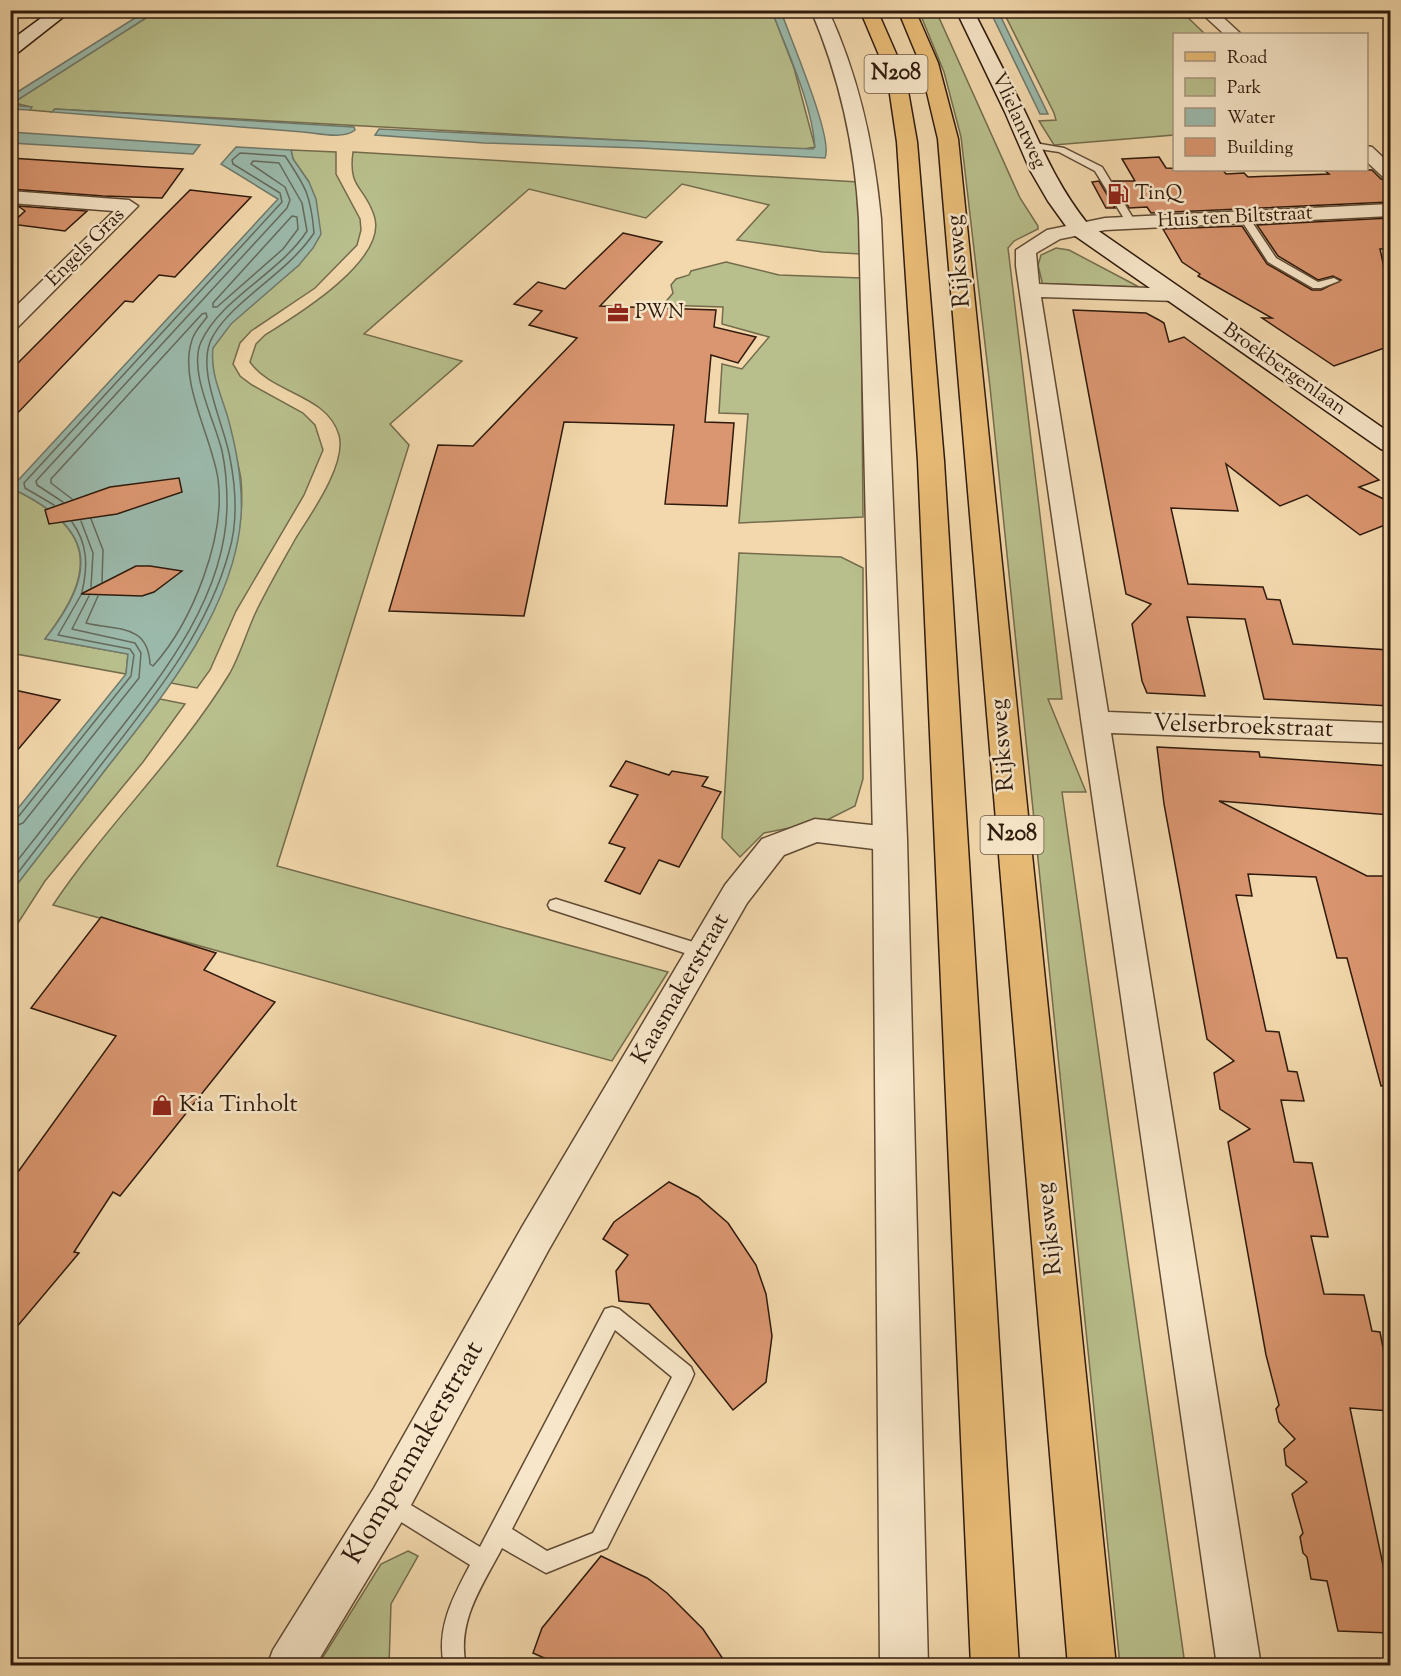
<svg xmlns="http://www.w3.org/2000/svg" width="1401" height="1676" font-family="'Sorts Mill Goudy',serif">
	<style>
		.green { fill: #b8bf8c; stroke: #746c4c; stroke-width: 1.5 }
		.water { fill: #9bb9ab; stroke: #70796b; stroke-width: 1.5 }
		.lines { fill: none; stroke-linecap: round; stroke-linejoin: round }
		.shore { stroke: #656a5c; stroke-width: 1.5 }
		.building { fill: #da9670; stroke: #2f1a0c; stroke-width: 1.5 }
		.service-casing { stroke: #604a34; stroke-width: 3 }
		.minor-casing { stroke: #604a34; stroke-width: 3 }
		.tertiary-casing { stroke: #604a34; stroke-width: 3 }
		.secondary-casing { stroke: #2f1a0c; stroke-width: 3 }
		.primary-casing { stroke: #2f1a0c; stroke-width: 3 }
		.service { fill: #f7e6c9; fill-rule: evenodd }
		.minor { fill: #f7e6c9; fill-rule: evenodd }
		.tertiary { fill: #f7e6c9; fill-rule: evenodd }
		.secondary { fill: #f7e6c9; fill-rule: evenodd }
		.primary { fill: #e9bc76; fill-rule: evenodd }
		.labels { text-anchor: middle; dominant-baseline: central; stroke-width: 5; stroke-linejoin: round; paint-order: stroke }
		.far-street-label { font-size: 20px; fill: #2f1a0c; stroke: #f7e6c9 }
		.far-poi-label { font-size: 20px; fill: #2f1a0c; stroke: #f7e6c9; text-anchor: start }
		.shield { fill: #f7e6c9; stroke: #6b5745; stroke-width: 1.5 }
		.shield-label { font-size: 22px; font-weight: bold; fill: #2f1a0c }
		.street-label { font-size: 24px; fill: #2f1a0c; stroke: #f7e6c9 }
		.poi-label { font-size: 24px; fill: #2f1a0c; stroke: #f7e6c9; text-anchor: start }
		.near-street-label { font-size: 28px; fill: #2f1a0c; stroke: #f7e6c9 }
	</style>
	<rect width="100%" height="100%" fill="#f2d8ac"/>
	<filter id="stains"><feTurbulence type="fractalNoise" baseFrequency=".00333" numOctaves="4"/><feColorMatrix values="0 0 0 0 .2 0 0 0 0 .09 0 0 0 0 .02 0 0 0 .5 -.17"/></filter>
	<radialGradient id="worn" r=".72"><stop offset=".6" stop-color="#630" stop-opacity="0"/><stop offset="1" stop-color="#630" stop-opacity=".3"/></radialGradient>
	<g class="green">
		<path d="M157 11H772L794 68 815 147 798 150 55 109 52 112 30 110 31 107 15 103 25 93Z"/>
		<path d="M919 11H936L1020 198 1038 226V229L1014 241 1008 248 1062 699H1048L1086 792H1062L1185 1665H1120L990 387 961 137 944 72Z"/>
		<path d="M1003 11H1181L1205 34H1174V135L1054 145 1039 121 1056 120 1054 113Z"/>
		<path d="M291 150 336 152V174L360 219 361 230 357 245 315 288 251 331 240 343 233 364 240 376 252 385 303 413 315 425 323 450 304 495 236 611 210 670 197 688 171 683C209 620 248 556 241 480 238 451 205 366 213 347 224 322 277 283 299 265L309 182 293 159Z"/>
		<path d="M353 152 858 182 861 254 823 252 737 240 769 205 682 184 646 218 529 189 364 334 462 361 390 424 409 445 277 866 668 972 612 1061 53 905C107 824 179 757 230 673 240 655 246 634 255 614 267 589 282 563 296 538 311 514 347 464 339 435 327 394 272 394 250 362L256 344 265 335C296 316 390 259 374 215 364 185 348 189 353 152Z"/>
		<path d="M1056 248 1069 250 1139 287 1051 284 1043 286 1038 265 1041 255Z"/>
		<path d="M726 262 779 275 861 278 863 517 739 523 748 414 719 413 722 364 742 369 769 337 722 324 723 307 663 305 673 293 671 285 676 279 689 275 691 271Z"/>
		<path d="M11 488C94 527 99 569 45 639L128 654 126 674 11 653Z"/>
		<path d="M739 553 841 557 863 568V779L855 806 825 821 764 833 740 857 722 838Z"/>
		<path d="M160 699 185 704 143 762 45 881 11 934V892Z"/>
		<path d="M408 1551 418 1556 391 1604 389 1665H318L381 1564Z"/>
	</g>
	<g class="water">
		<path d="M146 11H157L16 101 20 106 32 107 30 110 11 109V96Z"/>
		<path d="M781 11C789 36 834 138 825 158L641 148 484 143 375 135 379 129 813 149 815 147C811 100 788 54 772 11Z"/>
		<path d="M990 11H998L1048 114H1040Z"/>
		<path d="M55 109 354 127 355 130C343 140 317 133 303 132L52 112Z"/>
		<path d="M10 132 200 145 193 154 11 143Z"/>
		<path d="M236 147 291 150 293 159 309 182 316 199 321 234 313 248 299 265 231 324 213 348C210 373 221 394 228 418 237 451 243 484 241 517 234 611 161 699 105 770 74 811 42 852 11 892V817L126 674 128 654 45 639C100 569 94 527 11 488L278 199 221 164Z"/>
	</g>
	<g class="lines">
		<g class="shore">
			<path d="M292 216 297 217 298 229 283 249 217 307H213V303Z"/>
			<path d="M72 499 51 483V479L202 314 206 313 207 317C202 324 194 332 192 340 178 381 212 437 218 479 226 537 192 623 153 666L150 664C148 623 117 631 86 623L98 596"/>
			<path d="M91 519 103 550 102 582"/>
			<path d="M81 521 93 553 91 587"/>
			<path d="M72 522C88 544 88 566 82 592"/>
			<path d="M10 820 18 817 131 676 134 655 130 649 58 635 81 595"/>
			<path d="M10 828 23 823 139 678 141 653 135 643 72 629 89 596"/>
			<path d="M10 870C40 832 70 794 99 756 155 684 226 602 227 505 227 487 226 469 222 451 215 421 188 371 201 342 221 298 279 274 307 231L302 203 279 163 253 161 251 164 285 187 290 200 287 208 36 481 37 485 63 502"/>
			<path d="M10 883C42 842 73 801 104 761 154 697 207 632 229 552 238 522 236 489 230 458 224 423 194 367 213 336 234 299 287 274 314 233 311 196 306 187 285 156L240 153 232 160 233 164 280 193 282 202 24 483 25 488 54 505"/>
		</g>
	</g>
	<g class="building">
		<path d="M1159 157 1166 168 1223 170 1226 174 1244 173 1248 177 1329 174 1324 170H1372L1381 179 1390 180V202L1151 213 1147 207 1129 208 1113 181H1135L1122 159Z"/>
		<path d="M10 158 148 167 183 169 162 198 103 196 10 189Z"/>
		<path d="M1099 181 1115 208H1106L1092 182Z"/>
		<path d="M190 190 251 197 175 277 159 275 133 302 125 301 10 421V371Z"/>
		<path d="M18 206 87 211 65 231 11 224 25 211Z"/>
		<path d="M1390 218V249H1380L1390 295V346L1334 366 1262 318H1272L1198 276 1200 274 1182 262 1163 229 1242 226 1267 264 1312 290H1321L1341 280 1333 276 1318 280 1278 256 1257 225Z"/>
		<path d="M623 233 662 242 600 306 716 310 714 327 756 337 738 363 711 355 705 422 734 423 727 506 665 504 674 425 564 422 524 616 389 611 438 445 473 446 577 338 529 325 542 311 514 304 538 282 565 289Z"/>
		<path d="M1073 310 1146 313 1159 320 1164 323 1169 342 1184 337 1379 480 1359 487 1390 502V523L1360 535 1307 495 1280 506 1226 464 1238 511 1171 508 1188 584 1263 587 1267 599 1280 600 1293 644 1390 650V706L1264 699 1245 619 1187 617 1205 696 1147 693 1142 681 1132 624 1151 604 1126 594Z"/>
		<path d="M179 478 182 492 117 514 49 524 45 510 110 487Z"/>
		<path d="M136 566H150L182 571 154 592 142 596 81 594Z"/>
		<path d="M10 689 60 700 10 759Z"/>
		<path d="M1157 747 1259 752 1260 757 1390 766V815L1219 801 1367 876H1390V1085L1381 1086 1347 958H1337L1316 877 1248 874 1252 896 1236 895 1266 1031 1279 1032 1288 1071 1297 1072 1304 1101 1281 1100 1294 1162 1312 1163 1328 1237 1311 1236 1324 1294 1364 1295 1372 1331 1380 1332 1390 1384V1411L1350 1408 1387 1584H1390V1633L1338 1631 1327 1581 1311 1579 1307 1557 1303 1553 1300 1537 1303 1533 1292 1494 1307 1482 1286 1465 1284 1449 1295 1439 1279 1422 1276 1409 1279 1405 1266 1355 1228 1142 1250 1129 1220 1109 1214 1073 1234 1061 1207 1039 1164 804Z"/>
		<path d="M626 761 669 775 672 771 708 777 702 786 721 792 679 867 659 860 640 894 605 881 625 848 609 843 638 795 610 786Z"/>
		<path d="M101 917 216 953 204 970 275 1002 120 1196 113 1192 74 1252 79 1253 10 1335V1183L116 1036 31 1008Z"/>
		<path d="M669 1182 698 1197 728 1223 756 1265 766 1294 772 1336 766 1382 733 1410 649 1304 619 1301 616 1271 628 1255 603 1239 614 1222Z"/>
		<path d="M601 1556 647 1578 667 1593 703 1629 727 1665H560L533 1653 542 1628Z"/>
	</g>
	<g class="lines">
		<defs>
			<g id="service">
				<path d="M1029 142 1064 148 1102 167 1136 223 1134 225H1128L1095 171 1059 152 1026 147V143Z"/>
				<path d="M1242 216H1248L1276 258 1318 282 1334 278 1339 281 1321 288H1313L1268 262 1240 218Z"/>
				<path d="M556 899 709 947 711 952 709 957 703 959 550 909 548 905 550 901Z"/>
				<path d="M612 1307 619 1309 691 1367 694 1374 691 1381 607 1548 546 1573 502 1548C483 1585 456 1621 466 1666H444C436 1628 453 1597 470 1565L382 1510 379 1503 382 1496 389 1493 396 1496 480 1547 605 1309ZM615 1330 672 1377 593 1533 547 1551 512 1529Z"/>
			</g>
			<g id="minor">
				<path d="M1198 10H1215L1241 34H1224Z"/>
				<path d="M1366 146 1372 147 1390 164V178L1383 177 1366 161Z"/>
				<path d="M10 191 129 200 138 206 17 328 10 330V312L114 211 10 203Z"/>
				<path d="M1390 204V216L1105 230 1060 239 1036 253 1039 284 1177 289 1184 291 1187 295 1184 299 1177 301 1041 297 1108 712 1390 723V743L1111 733 1261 1666H1217L1016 266V250L1047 230 1105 218Z"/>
				<path d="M815 819 890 827 901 831 905 839 901 847 890 851 817 842 784 855 747 903 548 1251 404 1518 315 1666H267L273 1650 374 1488 522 1227 725 885 762 839Z"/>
			</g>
			<path id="tertiary" d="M811 10H828C859 77 874 146 881 219L907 839 928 1666H880L873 839 859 219C855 146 840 78 811 10Z"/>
			<g id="secondary">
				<path d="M52 10H72L16 54 10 55V41Z"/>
				<path d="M956 10H973C990 44 1007 77 1024 110 1044 152 1057 185 1087 223L1390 433V452L1381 449 1071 233 1048 201 1030 170 1005 112Z"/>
			</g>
			<g id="primary">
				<path d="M860 10H877L905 74 917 142 944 461 1019 1666H971L918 461 897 142 887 74Z"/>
				<path d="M898 10H915L938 63 958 139 1116 1666H1068L938 139 920 63Z"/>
			</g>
		</defs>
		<use href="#service" class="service-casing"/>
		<use href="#minor" class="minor-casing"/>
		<use href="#tertiary" class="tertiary-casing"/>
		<use href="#secondary" class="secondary-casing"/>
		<use href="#primary" class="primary-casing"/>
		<use href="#service" class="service"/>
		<use href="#minor" class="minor"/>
		<use href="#tertiary" class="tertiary"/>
		<use href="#secondary" class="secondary"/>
		<use href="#primary" class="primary"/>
	</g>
	<defs>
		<symbol id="fuel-bare" viewBox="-9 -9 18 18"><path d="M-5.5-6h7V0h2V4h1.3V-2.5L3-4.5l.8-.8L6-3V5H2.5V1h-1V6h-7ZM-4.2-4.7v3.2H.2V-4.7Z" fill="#8f2418" stroke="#f7e6c9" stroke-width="2.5" paint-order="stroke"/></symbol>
		<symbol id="office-bare" viewBox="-9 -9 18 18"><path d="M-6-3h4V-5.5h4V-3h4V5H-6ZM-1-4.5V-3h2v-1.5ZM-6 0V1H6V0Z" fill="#8f2418" stroke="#f7e6c9" stroke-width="2.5" paint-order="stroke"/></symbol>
		<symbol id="shop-bare" viewBox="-9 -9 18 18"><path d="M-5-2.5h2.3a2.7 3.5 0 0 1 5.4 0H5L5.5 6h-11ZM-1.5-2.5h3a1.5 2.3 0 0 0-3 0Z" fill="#8f2418" stroke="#f7e6c9" stroke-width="2.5" paint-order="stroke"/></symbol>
	</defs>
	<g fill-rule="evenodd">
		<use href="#fuel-bare" x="1103" y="179" width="30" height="30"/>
		<use href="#office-bare" x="603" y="298" width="30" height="30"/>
		<use href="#shop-bare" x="147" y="1090" width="30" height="30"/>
	</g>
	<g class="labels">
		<g class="far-street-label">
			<text transform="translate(1018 121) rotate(65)">Vlielantweg</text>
			<text transform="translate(1235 218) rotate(-3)">Huis ten Biltstraat</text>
			<text transform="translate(86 248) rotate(-45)">Engels Gras</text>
			<text transform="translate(1284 370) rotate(35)">Broekbergenlaan</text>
		</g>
		<g class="far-poi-label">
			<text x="1135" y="194">TinQ</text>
			<text x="635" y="313">PWN</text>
		</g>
		<g class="shield">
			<rect x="864.5" y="55" width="63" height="38" rx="4.5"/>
			<rect x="980.5" y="816" width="63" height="38" rx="4.5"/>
		</g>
		<g class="shield-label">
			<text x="896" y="74">N208</text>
			<text x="1012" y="835">N208</text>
		</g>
		<g class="street-label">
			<text transform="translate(959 261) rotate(-95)">Rijksweg</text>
			<text transform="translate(1243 727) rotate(2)">Velserbroekstraat</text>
			<text transform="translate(1003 745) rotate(-95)">Rijksweg</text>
			<text transform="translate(681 989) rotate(-60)">Kaasmakerstraat</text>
			<text transform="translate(1050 1229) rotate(-96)">Rijksweg</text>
		</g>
		<g class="poi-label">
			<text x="179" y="1105">Kia Tinholt</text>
		</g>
		<g class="near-street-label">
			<text transform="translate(414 1453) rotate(-60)">Klompenmakerstraat</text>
		</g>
	</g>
	<rect width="1401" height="1676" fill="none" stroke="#f2d8ac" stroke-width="36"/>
	<rect x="12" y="12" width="1377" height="1652" fill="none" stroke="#2f1a0c" stroke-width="3"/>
	<rect x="18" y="18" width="1365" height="1640" fill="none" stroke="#2f1a0c" stroke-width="1.5"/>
	<rect x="1173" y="33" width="195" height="138" fill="#f7e6c9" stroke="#a7947d" stroke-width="1.5"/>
	<rect x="1185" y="52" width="30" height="9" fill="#e9bc76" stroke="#a7947d" stroke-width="1.5"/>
	<text x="1227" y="63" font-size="18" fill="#2f1a0c">Road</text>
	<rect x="1185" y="78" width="30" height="18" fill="#b8bf8c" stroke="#a7947d" stroke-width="1.5"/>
	<text x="1227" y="93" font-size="18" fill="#2f1a0c">Park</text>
	<rect x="1185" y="108" width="30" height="18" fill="#9bb9ab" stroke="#a7947d" stroke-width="1.5"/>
	<text x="1227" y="123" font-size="18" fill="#2f1a0c">Water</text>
	<rect x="1185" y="138" width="30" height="18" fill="#da9670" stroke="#a7947d" stroke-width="1.5"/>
	<text x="1227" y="153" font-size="18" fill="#2f1a0c">Building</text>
	<rect width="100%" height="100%" filter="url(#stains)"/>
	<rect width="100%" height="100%" fill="url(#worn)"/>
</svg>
